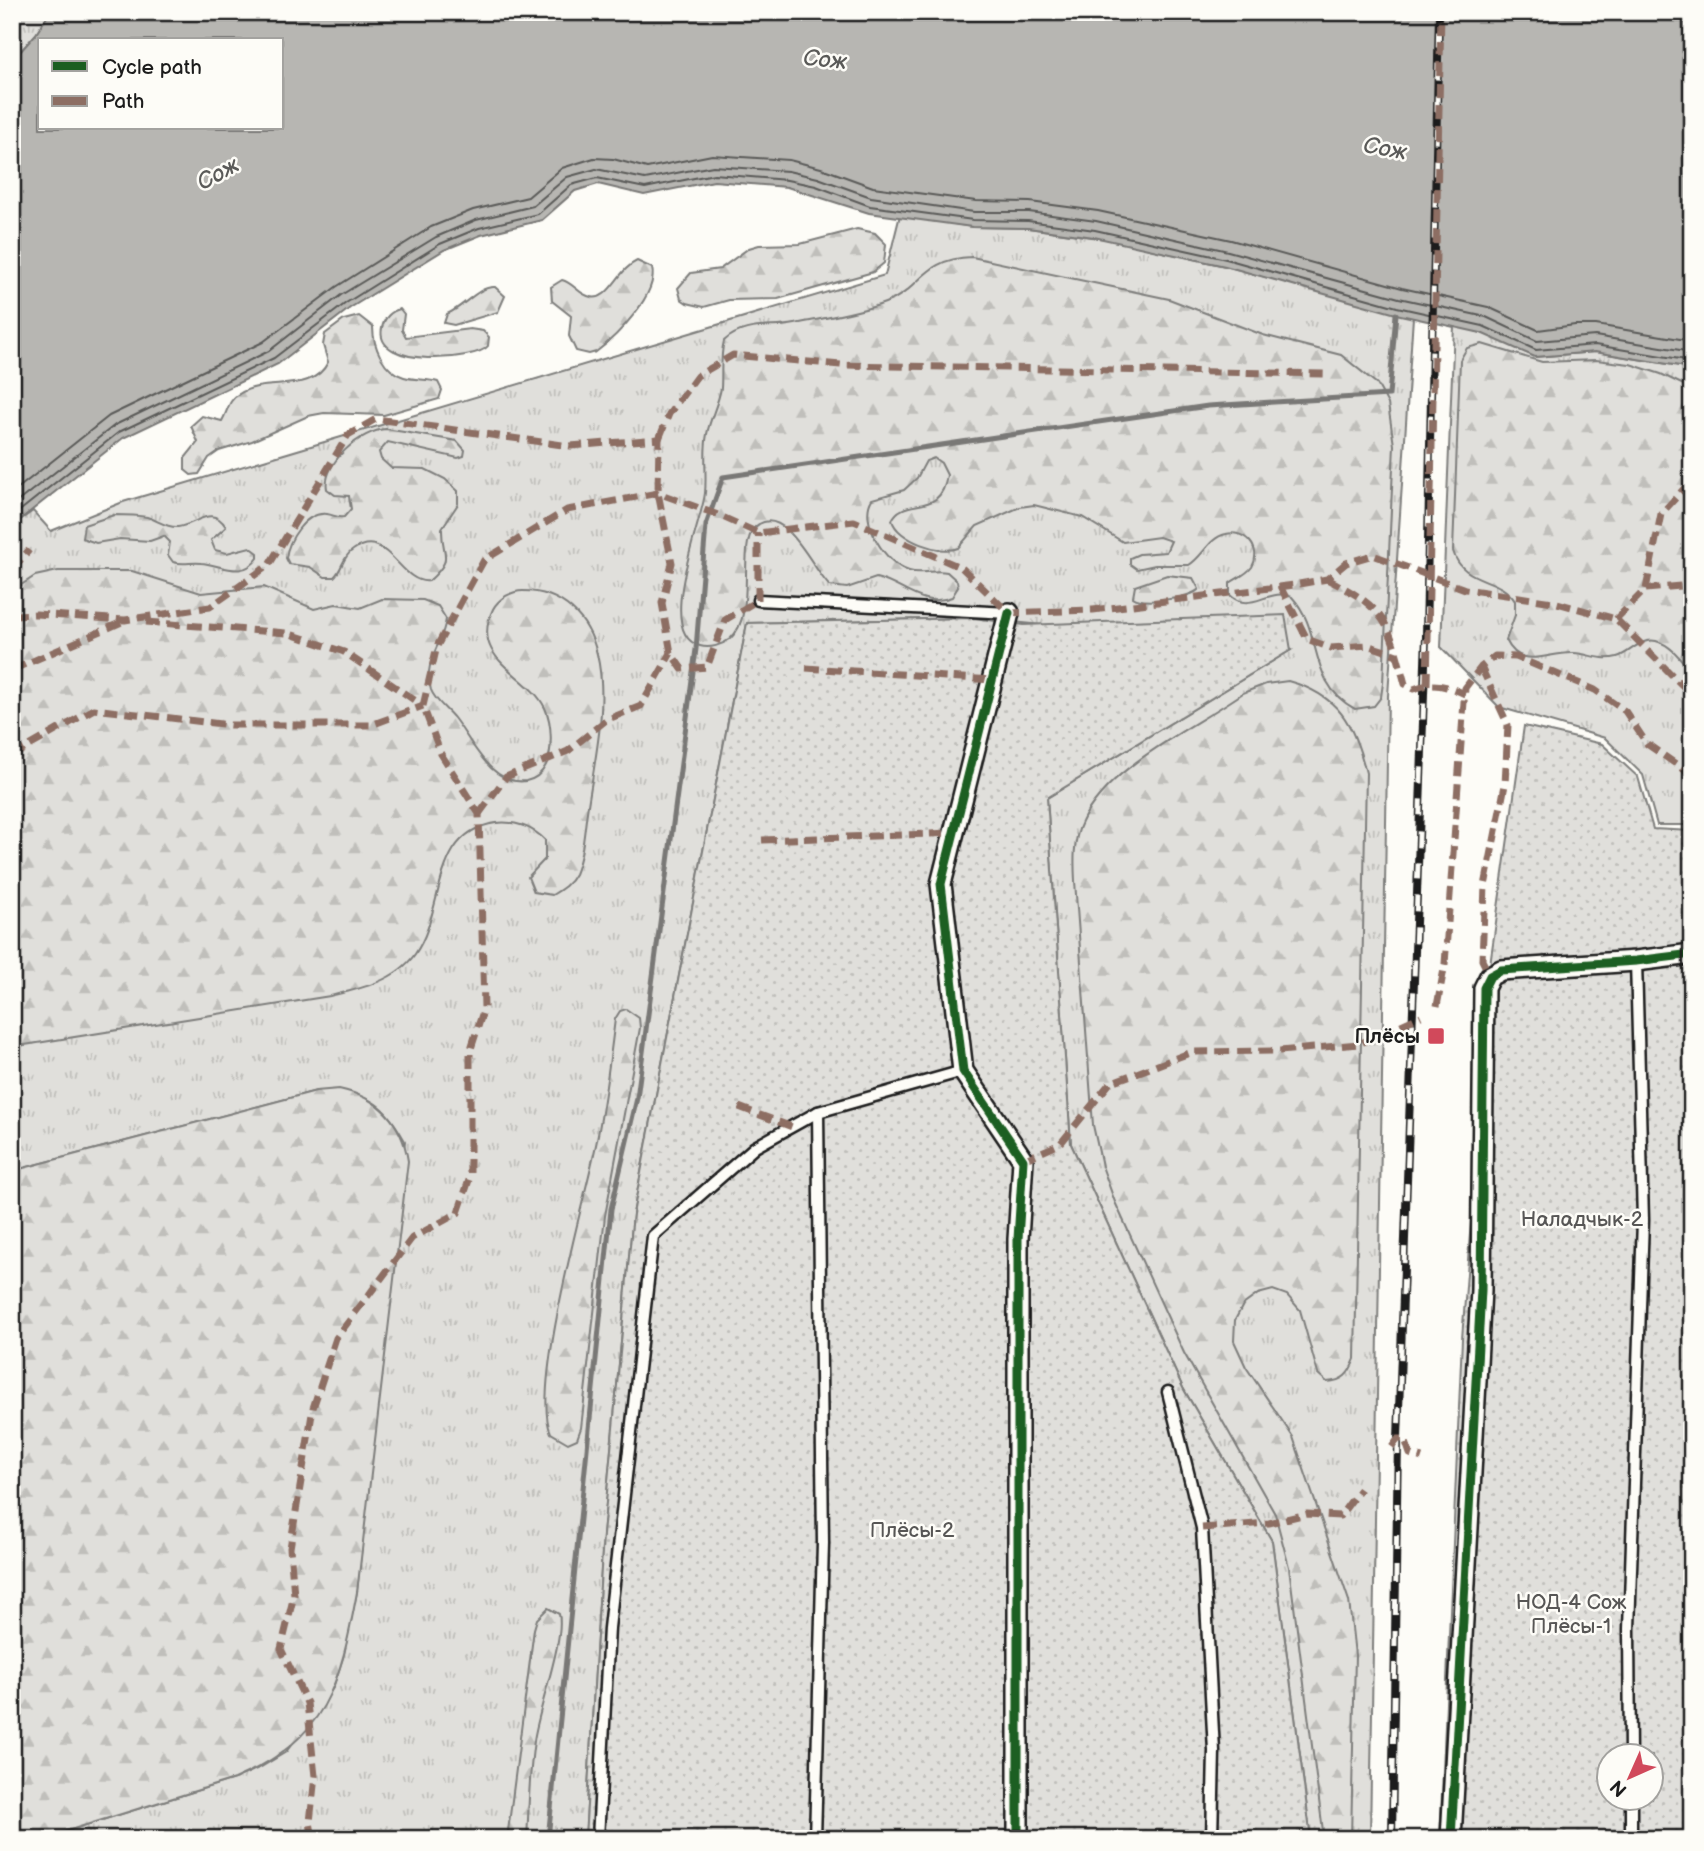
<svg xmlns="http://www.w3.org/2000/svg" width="1704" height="1851" font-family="'Balsamiq Sans',sans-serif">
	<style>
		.grass { fill: url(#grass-tufts); stroke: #7e7e7c; stroke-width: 2 }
		.forest { fill: url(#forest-firs); stroke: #7e7e7c; stroke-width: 2 }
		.park { fill: url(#park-dots); stroke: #7e7e7c; stroke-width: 2; fill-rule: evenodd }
		.water { fill: #b7b6b2; stroke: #797876; stroke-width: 2; fill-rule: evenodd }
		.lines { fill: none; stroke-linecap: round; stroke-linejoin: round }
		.shore { stroke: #5a5a58; stroke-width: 2 }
		.stream { stroke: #797876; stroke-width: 5 }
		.lane-casing { stroke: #1c1c1c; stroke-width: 15 }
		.street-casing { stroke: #1c1c1c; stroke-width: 24 }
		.lane { stroke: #fdfcf7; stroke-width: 10 }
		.street { stroke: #fdfcf7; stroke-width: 19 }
		.rail-casing { stroke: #1c1c1c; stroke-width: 8 }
		.rail { stroke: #fdfcf7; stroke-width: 5; stroke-dasharray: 16; stroke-linecap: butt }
		.quiet { stroke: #8d6e63; stroke-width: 7; stroke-dasharray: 14 7; stroke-linecap: butt }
		.cycleway-casing { stroke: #fdfcf7; stroke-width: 13 }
		.cycleway { stroke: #1b5e20; stroke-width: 9 }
		.poi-dot { fill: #d1495b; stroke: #fdfcf7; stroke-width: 2.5 }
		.labels { text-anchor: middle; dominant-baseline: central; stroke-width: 5; stroke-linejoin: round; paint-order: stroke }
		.poi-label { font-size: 21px; font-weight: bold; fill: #1c1c1c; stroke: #fdfcf7; text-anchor: end }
		.park-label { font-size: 21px; fill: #575655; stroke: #fdfcf7 }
		.water-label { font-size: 23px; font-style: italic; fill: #5a5a58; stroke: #fdfcf7 }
	</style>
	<defs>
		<pattern id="grass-tufts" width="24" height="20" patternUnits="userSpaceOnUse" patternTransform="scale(1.75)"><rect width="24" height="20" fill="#e0dfdb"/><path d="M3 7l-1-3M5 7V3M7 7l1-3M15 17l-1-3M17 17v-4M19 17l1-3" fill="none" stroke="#c0bfbb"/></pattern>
		<pattern id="forest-firs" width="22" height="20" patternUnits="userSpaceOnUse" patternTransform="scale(1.75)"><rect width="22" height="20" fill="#e0dfdb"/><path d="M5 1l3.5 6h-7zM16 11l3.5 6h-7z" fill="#c0bfbb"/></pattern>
		<pattern id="park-dots" width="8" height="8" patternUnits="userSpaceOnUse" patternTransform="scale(1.75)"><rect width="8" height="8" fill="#e0dfdb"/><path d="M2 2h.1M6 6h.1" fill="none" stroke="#c0bfbb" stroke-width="1.8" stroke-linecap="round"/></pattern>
	</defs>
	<rect width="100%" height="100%" fill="#fdfcf7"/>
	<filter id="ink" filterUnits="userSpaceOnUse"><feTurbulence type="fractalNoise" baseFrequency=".0143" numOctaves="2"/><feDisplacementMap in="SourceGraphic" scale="14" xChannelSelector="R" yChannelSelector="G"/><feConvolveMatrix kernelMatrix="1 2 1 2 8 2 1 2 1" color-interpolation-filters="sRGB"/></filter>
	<g filter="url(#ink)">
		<g class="grass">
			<path d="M12 12H50L36 34 12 61Z"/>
			<path d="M900 215 972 227 1028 228 1106 239 1225 266 1413 317 1388 696 1370 1839H1311L1272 1541 1183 1388 1071 1144 1047 798 1291 650 974 618 747 623 633 1214 603 1535 585 1839H41L234 1779 261 1767 286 1752 333 1688 343 1658 357 1592 405 1141C380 1096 365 1094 316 1091L12 1171V526L33 511 51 531 123 502 885 275Z"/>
			<path d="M1454 325 1492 336 1535 357 1595 352 1692 368V825H1657L1643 775 1605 738 1499 707 1441 647Z"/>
		</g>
		<g class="forest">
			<path d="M857 229 875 233 886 244 884 263 873 272 778 299 729 300 704 307 687 303 681 299 678 288 691 273 720 269 749 248 759 245 800 244Z"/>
			<path d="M972 257 1169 299 1263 335 1341 355 1377 384 1388 404 1394 445 1383 683 1381 697 1374 706 1355 709C1306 682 1324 632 1292 597 1270 586 1250 615 1230 595V583C1237 578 1247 574 1252 567 1263 548 1244 529 1226 534 1208 538 1203 557 1189 565H1155L1137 569 1130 564V558L1139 554 1166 552 1171 541 1159 537 1123 542 1082 517 1034 505 1020 507 977 526 958 548C941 555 897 540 892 520 904 494 941 520 947 475L941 463 934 458 926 461 917 478 904 490 872 499C858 521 886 565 909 571 921 575 934 569 947 572L957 581 958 587 952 597C921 609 903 584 876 578L847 588 830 586C815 574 788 507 759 524 733 538 760 612 730 639 722 645 710 649 700 646 654 633 702 523 705 493 707 473 703 454 707 434 710 418 718 405 721 388 722 373 720 356 724 341 744 322 771 329 795 324 824 318 857 313 885 303 923 289 920 259 972 257Z"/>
			<path d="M637 261 652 268C659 294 616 337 596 352L589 354 576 351 569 336 571 316 552 301 551 287 562 280C574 283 579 295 591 297 609 302 618 269 637 261Z"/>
			<path d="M495 287 505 296 498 312 454 325 444 323 447 314C464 307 478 286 495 287Z"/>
			<path d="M400 309 404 314 402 330 406 337 470 329 483 331 489 337 488 346C478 360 373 370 382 328 384 318 391 311 400 309Z"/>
			<path d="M359 316 373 327C373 346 383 371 404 377 415 380 427 379 438 382L442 390 439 399 384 415 324 413 308 416 252 441 219 451 209 458 199 474 191 475 185 470V458L198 442 191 426 202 416 222 421C228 411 228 400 239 394 264 376 312 396 328 362L323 345 325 334 344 320Z"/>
			<path d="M1482 344 1542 362 1596 360 1630 364 1661 374 1692 389V673C1682 661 1672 645 1656 641 1639 638 1631 653 1617 657 1601 661 1589 654 1574 653 1549 651 1521 672 1506 640L1515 615V601C1499 575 1463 585 1453 551L1460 360 1467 348Z"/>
			<path d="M386 429 457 441 465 450 464 456 458 458 388 442 379 452 381 459 391 468 425 469 445 479 458 491V504L442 528C441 557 456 556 429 581 400 585 388 526 353 550 342 557 343 569 334 577H325L310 567 289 564 286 558C288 541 305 511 327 514 334 515 336 518 344 517L351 509 349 496 335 495 327 489C322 463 362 430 386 429Z"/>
			<path d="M114 515C125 515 136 515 147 517 157 520 167 528 178 527 196 525 212 504 226 527L211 540 215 550 227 553 250 547 258 553V558C243 580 220 564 201 563 191 562 182 565 173 562L168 555 170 542 164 536 150 541 120 539 96 543 82 538 84 525Z"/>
			<path d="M58 571H132L201 593 264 587 314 609 336 604 360 608 382 599 423 600 438 606 446 619C443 644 422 662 431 690 435 701 447 709 454 718 472 741 491 786 526 781 536 779 542 773 546 765 553 750 552 723 545 708 529 673 468 661 493 609 499 598 512 591 523 591 562 591 589 618 597 654 609 704 594 762 587 812 584 832 583 855 575 874 570 884 562 889 552 895L534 892 528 877 545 859V840C532 827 515 821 496 823 430 832 446 910 415 954 396 981 360 989 330 996L12 1047V591L35 576Z"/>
			<path d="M1167 575 1193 578 1199 589C1191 598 1143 605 1133 597L1135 586Z"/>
			<path d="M1288 681C1339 695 1354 724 1366 773L1355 1359C1349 1374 1344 1381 1327 1382L1318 1374 1300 1310 1287 1295 1273 1290 1258 1294 1243 1305 1235 1320 1234 1341 1246 1367 1293 1437 1349 1601 1355 1655 1351 1839H1324L1289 1567 1275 1514 1184 1353 1115 1202 1102 1166 1093 1125 1075 881C1074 862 1073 840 1082 822 1107 767 1193 728 1243 693L1266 684Z"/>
			<path d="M626 1009 639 1018 640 1028 605 1216 581 1428 577 1439 568 1443 551 1433C530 1389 586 1196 597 1140 605 1100 610 1059 615 1019L620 1011Z"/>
			<path d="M339 1089C378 1097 402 1122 408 1161L357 1592C340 1685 327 1739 234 1779L41 1839H12V1171L316 1091Z"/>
			<path d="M548 1608 559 1614C565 1638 538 1710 534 1741 529 1773 529 1806 527 1839H507L534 1629 537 1619Z"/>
		</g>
		<g class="park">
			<path d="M1285 615 1291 650 1047 798 1071 1144 1183 1388 1272 1541 1311 1839H585L603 1535 633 1214 747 623 974 618 1024 625Z"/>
			<path d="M1524 726 1602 744 1638 777 1653 829 1692 831V1271L1685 1326 1692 1319V1839H1440L1462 1339 1491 957ZM1610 1756H1652V1798H1610Z"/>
		</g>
		<path class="water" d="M50 12H1692V368L1595 352 1535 357 1481 333 1396 314 1225 266 1094 237 1028 228 972 227 869 213 787 187 714 181 644 195 598 184 575 191 542 220 481 235 444 250 350 308 278 364 123 438 12 526V61L36 34ZM40 40H282V128H40Z"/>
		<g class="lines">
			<g class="shore">
				<path d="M12 493 109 416 263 342 336 287 431 227 473 210 528 197 562 168 594 158 613 159 647 168 712 155 789 160 821 168 873 187 976 201 1030 202 1098 211 1231 240 1402 288 1488 307 1538 330 1575 325H1596L1692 341"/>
				<path d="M12 506 115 425 269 351 341 295 436 237 476 220 533 206 567 177 596 169 645 179 713 166 788 171 818 178 871 197 974 212H1029L1096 221 1228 251 1399 298 1486 317 1537 341 1595 336 1692 352"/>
				<path d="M12 517 119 432 274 358 346 303 440 244 479 228 538 214 571 185 597 178 645 188 714 174 787 180 816 186 870 206 973 220 1028 221 1095 230 1226 259 1397 307 1483 326 1536 350 1595 345 1692 361"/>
			</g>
			<path class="stream" d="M548 1839 611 1209 637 1098 696 649 706 525 723 477 1208 406 1389 395 1396 314"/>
			<defs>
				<g id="lane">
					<path d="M758 600 1009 613"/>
					<path d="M1168 1392 1202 1528 1214 1751 1212 1839"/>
					<path d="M1630 1756 1629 1629 1643 1220 1636 961"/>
					<path d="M1631 1798V1839"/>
					<path d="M598 1839 609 1628 653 1236 755 1147 818 1112 963 1071"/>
					<path d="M815 1839 823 1543 818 1112"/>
				</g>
				<g id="street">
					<path d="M1009 613 941 884 963 1071 1023 1160 1018 1239V1839"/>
					<path d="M1451 1839 1481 1290 1484 988 1490 976 1501 970 1636 961 1692 954"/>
				</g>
			</defs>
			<use href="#lane" class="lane-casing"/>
			<use href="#street" class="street-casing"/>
			<use href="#lane" class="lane"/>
			<use href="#street" class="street"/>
			<defs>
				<path id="rail" d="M1392 1839 1398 1439 1426 636 1439 12"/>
			</defs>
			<use href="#rail" class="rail-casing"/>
			<use href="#rail" class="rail"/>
			<g class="quiet">
				<path d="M659 439 669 414 697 376 733 355 841 365 1326 374"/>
				<path d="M12 570 29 550"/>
				<path d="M1327 579C1387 609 1388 621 1405 684L1414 689C1432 681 1448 686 1465 694"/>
				<path d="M1280 586 1307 639 1331 648 1367 645 1397 655"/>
				<path d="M1646 589 1661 514 1692 480"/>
				<path d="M12 615 36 614 125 620 210 607 269 565 348 435 376 419 570 446 659 439 658 493 672 563 662 603 671 653 682 669 707 667 725 620 758 600V533"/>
				<path d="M1616 619 1646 589 1692 585"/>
				<path d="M146 622 287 633 344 652 423 706"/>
				<path d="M1481 667 1508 725 1505 785 1485 886 1482 960 1490 976"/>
				<path d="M806 668 992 680"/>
				<path d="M12 670 122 622"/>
				<path d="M1427 685 1441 12"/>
				<path d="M12 756 94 709 230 725H371L423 706"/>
				<path d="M479 814 506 777 568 751 606 720 641 706 671 653"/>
				<path d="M762 840 954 833"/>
				<path d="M1437 1006 1445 964 1465 688 1481 667 1495 656 1516 657 1595 690 1625 711 1647 744 1692 775"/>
				<path d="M739 1107 792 1127"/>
				<path d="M1023 1160 1060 1144 1110 1083 1192 1052 1280 1051 1359 1044 1421 1016"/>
				<path d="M1392 1447 1398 1439H1405L1410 1454 1422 1458"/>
				<path d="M1202 1528 1269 1523 1307 1514 1340 1516 1360 1489"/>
				<path d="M313 1839 310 1822 315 1776 307 1703 281 1649 294 1595 290 1548 313 1408 336 1338 412 1238 458 1213 470 1177V1052L484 1008 479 814 441 754 423 706 437 646 484 560 567 510 658 493 718 515 758 533 854 521 962 568 1009 613 1093 610 1294 585 1327 579 1346 563 1373 555 1465 589 1553 602 1616 619 1692 695"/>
			</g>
			<defs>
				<g id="cycleway">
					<path d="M1009 613 941 884 963 1071 1023 1160 1018 1239V1839"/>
					<path d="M1451 1839 1481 1290 1484 988 1490 976 1501 970 1636 961 1692 954"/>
				</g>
			</defs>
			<use href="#cycleway" class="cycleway-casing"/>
			<use href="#cycleway" class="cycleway"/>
		</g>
	</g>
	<rect class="poi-dot" x="1427" y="1027" width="18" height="18" rx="3.5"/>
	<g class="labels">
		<g class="poi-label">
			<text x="1420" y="1036">Плёсы</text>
		</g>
		<g class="park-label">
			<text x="1582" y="1219">Наладчык-2</text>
			<text x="912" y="1530">Плёсы-2</text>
			<text x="1571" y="1602">НОД-4 Сож<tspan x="1571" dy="24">Плёсы-1</tspan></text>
		</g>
		<g class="water-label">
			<text transform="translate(825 60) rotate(6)">Сож</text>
			<text transform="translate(1385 149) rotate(10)">Сож</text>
			<text transform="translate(218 174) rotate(-29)">Сож</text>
		</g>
	</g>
	<rect width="1704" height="1851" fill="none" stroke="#fdfcf7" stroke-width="42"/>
	<rect x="21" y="21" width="1662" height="1809" fill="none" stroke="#1c1c1c" stroke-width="2.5" filter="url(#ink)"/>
	<rect x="38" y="38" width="245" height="91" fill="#fdfcf7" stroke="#a3a29f" stroke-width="2"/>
	<rect x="52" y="61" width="35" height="10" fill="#1b5e20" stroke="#a3a29f" stroke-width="2"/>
	<text x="102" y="74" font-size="21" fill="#1c1c1c">Cycle path</text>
	<rect x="52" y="96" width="35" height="10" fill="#8d6e63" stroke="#a3a29f" stroke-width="2"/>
	<text x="102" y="108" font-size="21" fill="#1c1c1c">Path</text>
	<g transform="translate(1630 1777) rotate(225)"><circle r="33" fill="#fdfcf7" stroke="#a3a29f" stroke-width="2"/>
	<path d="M0-5L12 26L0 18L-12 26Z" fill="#d1495b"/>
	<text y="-10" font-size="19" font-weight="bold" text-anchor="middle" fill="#1c1c1c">N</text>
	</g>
</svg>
